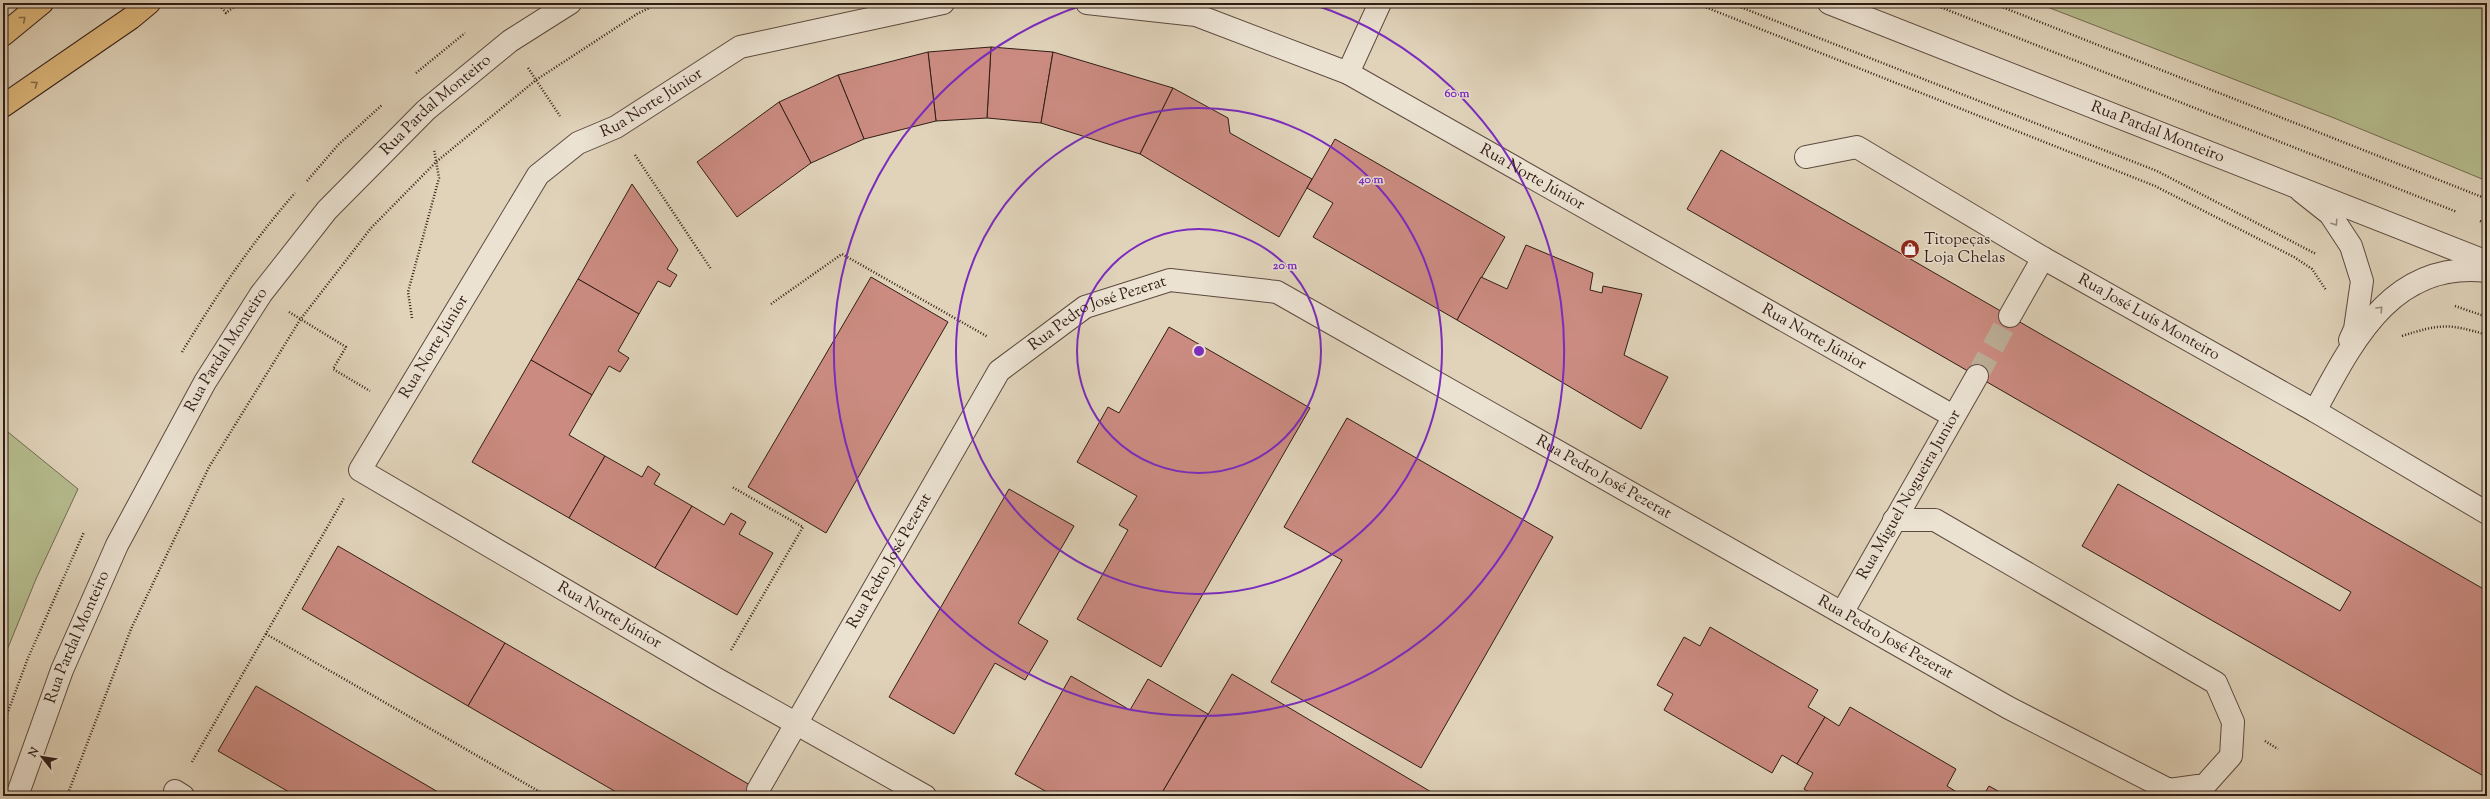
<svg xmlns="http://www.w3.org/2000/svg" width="2490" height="799" font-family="'Sorts Mill Goudy',serif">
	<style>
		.green { fill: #b5bc8e; stroke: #736c52 }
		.building { fill: #cb8b81; stroke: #311d16 }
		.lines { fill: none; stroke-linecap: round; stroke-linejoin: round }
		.minor-tunnel { stroke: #bdaf99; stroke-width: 22; stroke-dasharray: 22 11; stroke-linecap: butt }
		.minor-casing { stroke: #5d4a3f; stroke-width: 24 }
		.tertiary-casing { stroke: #5d4a3f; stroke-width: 24 }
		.primary-casing { stroke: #311d16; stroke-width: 24 }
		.trunk-casing { stroke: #311d16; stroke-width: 24 }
		.path { stroke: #311d16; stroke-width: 2.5; stroke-dasharray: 1 2; stroke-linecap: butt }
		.minor { stroke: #ebe2d2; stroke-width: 22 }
		.tertiary { stroke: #ebe2d2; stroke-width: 22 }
		.primary { stroke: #e0ba7d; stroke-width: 22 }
		.trunk { stroke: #e0ba7d; stroke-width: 22 }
		.oneway { stroke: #886c4a }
		.oneway2 { stroke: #97897d }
		.ring { fill: none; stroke: #7b2cbf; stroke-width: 2 }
		.labels { text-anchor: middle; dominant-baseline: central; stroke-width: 3; stroke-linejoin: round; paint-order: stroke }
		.street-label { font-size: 16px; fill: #311d16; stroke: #ebe2d2 }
		.poi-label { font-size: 16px; fill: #311d16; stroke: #ebe2d2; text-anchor: start }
		.centre { fill: #7b2cbf; stroke: #ebe2d2; stroke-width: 2 }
		.ring-label { font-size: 12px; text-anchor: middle; font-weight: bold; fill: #7b2cbf; stroke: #ebe2d2; stroke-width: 3; stroke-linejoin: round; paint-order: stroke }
	</style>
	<rect width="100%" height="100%" fill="#e0d3ba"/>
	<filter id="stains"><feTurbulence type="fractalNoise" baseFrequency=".005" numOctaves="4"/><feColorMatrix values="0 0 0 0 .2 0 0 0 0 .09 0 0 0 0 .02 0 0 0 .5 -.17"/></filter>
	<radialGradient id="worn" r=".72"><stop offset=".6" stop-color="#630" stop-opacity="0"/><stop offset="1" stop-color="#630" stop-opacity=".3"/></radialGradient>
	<g class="green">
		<path d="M2037 3H2487V181L2334 118Z"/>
		<path d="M3 428 78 489 36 579 3 660Z"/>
	</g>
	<g class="building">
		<path d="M991 47 1053 52 1041 123 987 118Z"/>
		<path d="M991 47 987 118 936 121 928 52Z"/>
		<path d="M928 52 936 121 864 139 838 75Z"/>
		<path d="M1053 52 1173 88 1140 154 1041 123Z"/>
		<path d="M838 75 864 139 811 163 779 102Z"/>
		<path d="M1173 88 1228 118 1230 133 1312 179 1279 237 1140 154Z"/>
		<path d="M779 102 811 163 737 217 697 162Z"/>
		<path d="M1335 139 1505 237 1457 320 1313 237 1333 203 1307 188Z"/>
		<path d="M1721 150 2487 591V778L2082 546 2118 484 2340 611 2351 592 1687 209Z"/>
		<path d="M632 184 678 250 667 269 677 275 670 287 658 281 639 314 578 279Z"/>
		<path d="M1526 245 1593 273 1590 290 1602 293 1603 286 1642 294 1624 355 1668 377 1641 429 1457 320 1481 277 1507 289Z"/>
		<path d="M871 277 948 322 826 533 748 487Z"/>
		<path d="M578 279 639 314 618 351 629 358 620 372 609 366 592 395 531 360Z"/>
		<path d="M1169 327 1310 408 1161 667 1077 619 1128 530 1119 525 1137 496 1077 462 1108 407 1119 413Z"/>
		<path d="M531 360 592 395 569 435 605 456 569 518 472 462Z"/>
		<path d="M1347 418 1553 537 1421 768 1271 682 1342 560 1284 527Z"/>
		<path d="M605 456 642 477 648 466 660 474 654 484 692 506 655 568 569 518Z"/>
		<path d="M1009 489 1074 526 1018 623 1048 641 1025 680 995 663 954 734 889 697Z"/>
		<path d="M692 506 724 525 731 513 746 522 739 534 773 553 737 615 655 568Z"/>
		<path d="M338 546 505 643 468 706 302 609Z"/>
		<path d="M1710 627 1818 690 1808 707 1825 717 1797 764 1782 755 1772 773 1664 710 1673 694 1657 685 1684 637 1700 646Z"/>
		<path d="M505 643 769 796H623L468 706Z"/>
		<path d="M1232 674 1438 796H1160Z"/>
		<path d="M1071 676 1130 710 1148 679 1208 714 1160 796H1054L1015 774Z"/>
		<path d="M256 686 445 796H296L218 751Z"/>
		<path d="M1850 707 1956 769 1947 786 1963 796H1815L1804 789 1813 773 1797 764 1825 717 1839 726Z"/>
		<path d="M1989 786 2007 796H1983Z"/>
	</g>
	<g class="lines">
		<path class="minor-tunnel" d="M1977 376 2010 316"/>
		<defs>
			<g id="minor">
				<path id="s1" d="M1087 3 1196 15 1348 73 1953 416"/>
				<path d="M1348 73 1380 3"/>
				<path id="s2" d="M1806 157 1857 147 2043 258 2315 411 2487 513"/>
				<path d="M2301 191 2330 214 2351 246 2362 281 2355 329 2350 340"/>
				<path d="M2010 316 2043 258"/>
				<path d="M2315 411C2353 341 2392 260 2487 271"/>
				<path id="s3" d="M1842 613 1977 376"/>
				<path id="s4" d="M758 790 999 371 1085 307 1170 280 1277 292 2009 708 2169 790 2205 785 2231 756 2233 722 2216 683 1935 520H1894"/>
				<path d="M175 791 183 796"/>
				<path id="s5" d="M925 796 715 678 360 470 538 175 578 143 616 127 740 47 943 3"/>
			</g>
			<g id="tertiary">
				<path id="s6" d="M1829 3 2487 262"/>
				<path id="s7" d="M17 796 62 670 117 545 205 382 261 294 327 210 426 110 510 41 570 3"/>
			</g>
			<path id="primary" d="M3 35 42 3"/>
			<path id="trunk" d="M3 106 131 18 149 3"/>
		</defs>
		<use href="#minor" class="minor-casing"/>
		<use href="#tertiary" class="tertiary-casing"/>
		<use href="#primary" class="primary-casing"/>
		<use href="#trunk" class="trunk-casing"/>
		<g class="path">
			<path d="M218 3 226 13 239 3"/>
			<path d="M1695 3 2155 186 2294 257 2312 269 2326 290"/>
			<path d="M1730 3 2157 171 2316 254"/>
			<path d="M1930 3 2457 212"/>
			<path d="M1992 3 2487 199"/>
			<path d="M528 68 560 116"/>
			<path d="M416 73 465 33"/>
			<path d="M635 155 711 269"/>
			<path d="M307 181 338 145 382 105"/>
			<path d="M2480 221 2487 224"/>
			<path d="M771 304 842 254 988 337"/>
			<path d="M2455 306 2487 317"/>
			<path d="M289 312 346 347 333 369 370 391"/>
			<path d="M412 318 408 292 439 178 434 149"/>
			<path d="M2402 336C2440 324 2448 323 2487 335"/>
			<path d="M182 352C216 296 252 242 295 193"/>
			<path d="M266 634 547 796"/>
			<path d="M731 650 803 527 732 487"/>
			<path d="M3 725 28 658 84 532"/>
			<path d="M2265 741 2278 749"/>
			<path d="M192 762 344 498"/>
			<path d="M67 796 131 629 209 467 300 320 371 228 436 162 536 80 637 14 659 3"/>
		</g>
		<use href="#minor" class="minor"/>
		<use href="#tertiary" class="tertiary"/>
		<use href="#primary" class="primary"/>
		<use href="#trunk" class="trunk"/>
	</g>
	<defs><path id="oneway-chevron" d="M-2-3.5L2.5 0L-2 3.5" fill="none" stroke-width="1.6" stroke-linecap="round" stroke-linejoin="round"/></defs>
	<g class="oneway">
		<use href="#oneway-chevron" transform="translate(23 19) rotate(-39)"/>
		<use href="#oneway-chevron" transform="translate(35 84) rotate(-34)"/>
	</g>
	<g class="oneway2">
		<use href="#oneway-chevron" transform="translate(2335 223) rotate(56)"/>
		<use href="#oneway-chevron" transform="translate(2380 309) rotate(-47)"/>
	</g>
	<g class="ring">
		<circle cx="1199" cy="351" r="122"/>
		<circle cx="1199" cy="351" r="243"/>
		<path d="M1312 4A365 365 0 1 1 1086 4"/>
	</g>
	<defs>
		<symbol id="shop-disc" viewBox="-11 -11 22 22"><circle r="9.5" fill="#8f2418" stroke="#ebe2d2"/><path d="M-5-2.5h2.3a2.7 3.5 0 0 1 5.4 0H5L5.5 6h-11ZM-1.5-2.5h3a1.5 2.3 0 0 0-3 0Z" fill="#fff"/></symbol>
	</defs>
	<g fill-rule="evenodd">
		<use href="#shop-disc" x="1899" y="238" width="22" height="22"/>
	</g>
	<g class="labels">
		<g class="street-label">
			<text stroke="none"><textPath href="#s5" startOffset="1132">Rua Norte Júnior</textPath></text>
			<text stroke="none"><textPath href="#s7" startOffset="818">Rua Pardal Monteiro</textPath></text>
			<text stroke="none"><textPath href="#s6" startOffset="353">Rua Pardal Monteiro</textPath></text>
			<text stroke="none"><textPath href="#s1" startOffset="484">Rua Norte Júnior</textPath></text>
			<text stroke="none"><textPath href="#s4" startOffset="599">Rua Pedro José Pezerat</textPath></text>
			<text stroke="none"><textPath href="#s2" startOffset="390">Rua José Luís Monteiro</textPath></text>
			<text stroke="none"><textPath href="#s1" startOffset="808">Rua Norte Júnior</textPath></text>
			<text stroke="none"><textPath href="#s5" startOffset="796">Rua Norte Júnior</textPath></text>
			<text stroke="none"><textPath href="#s7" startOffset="494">Rua Pardal Monteiro</textPath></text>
			<text stroke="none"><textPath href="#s4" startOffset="1163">Rua Pedro José Pezerat</textPath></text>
			<text stroke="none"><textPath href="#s3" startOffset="136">Rua Miguel Nogueira Junior</textPath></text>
			<text stroke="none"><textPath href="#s4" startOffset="264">Rua Pedro José Pezerat</textPath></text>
			<text transform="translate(609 616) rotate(30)">Rua Norte Júnior</text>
			<text stroke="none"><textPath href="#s7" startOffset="170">Rua Pardal Monteiro</textPath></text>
			<text stroke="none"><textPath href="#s4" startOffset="1487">Rua Pedro José Pezerat</textPath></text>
		</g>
		<g class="poi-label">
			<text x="1924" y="240">Titopeças<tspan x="1924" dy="18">Loja Chelas</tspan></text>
		</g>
	</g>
	<circle cx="1199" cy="351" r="6" class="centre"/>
	<g class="ring-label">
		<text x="1457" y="97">60 m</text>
		<text x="1371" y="183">40 m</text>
		<text x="1285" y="269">20 m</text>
	</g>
	<rect width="2490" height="799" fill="none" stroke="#e0d3ba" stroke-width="16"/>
	<rect x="4" y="4" width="2482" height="791" fill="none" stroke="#311d16" stroke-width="2"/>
	<rect x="8" y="8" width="2474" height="783" fill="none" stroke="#311d16"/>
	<g transform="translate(42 757) rotate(300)" stroke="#ebe2d2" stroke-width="3" paint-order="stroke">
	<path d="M0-3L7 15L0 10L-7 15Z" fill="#311d16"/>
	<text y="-6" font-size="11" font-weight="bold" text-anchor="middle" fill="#311d16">N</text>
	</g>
	<rect width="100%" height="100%" filter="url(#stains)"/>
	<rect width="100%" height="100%" fill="url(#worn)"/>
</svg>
